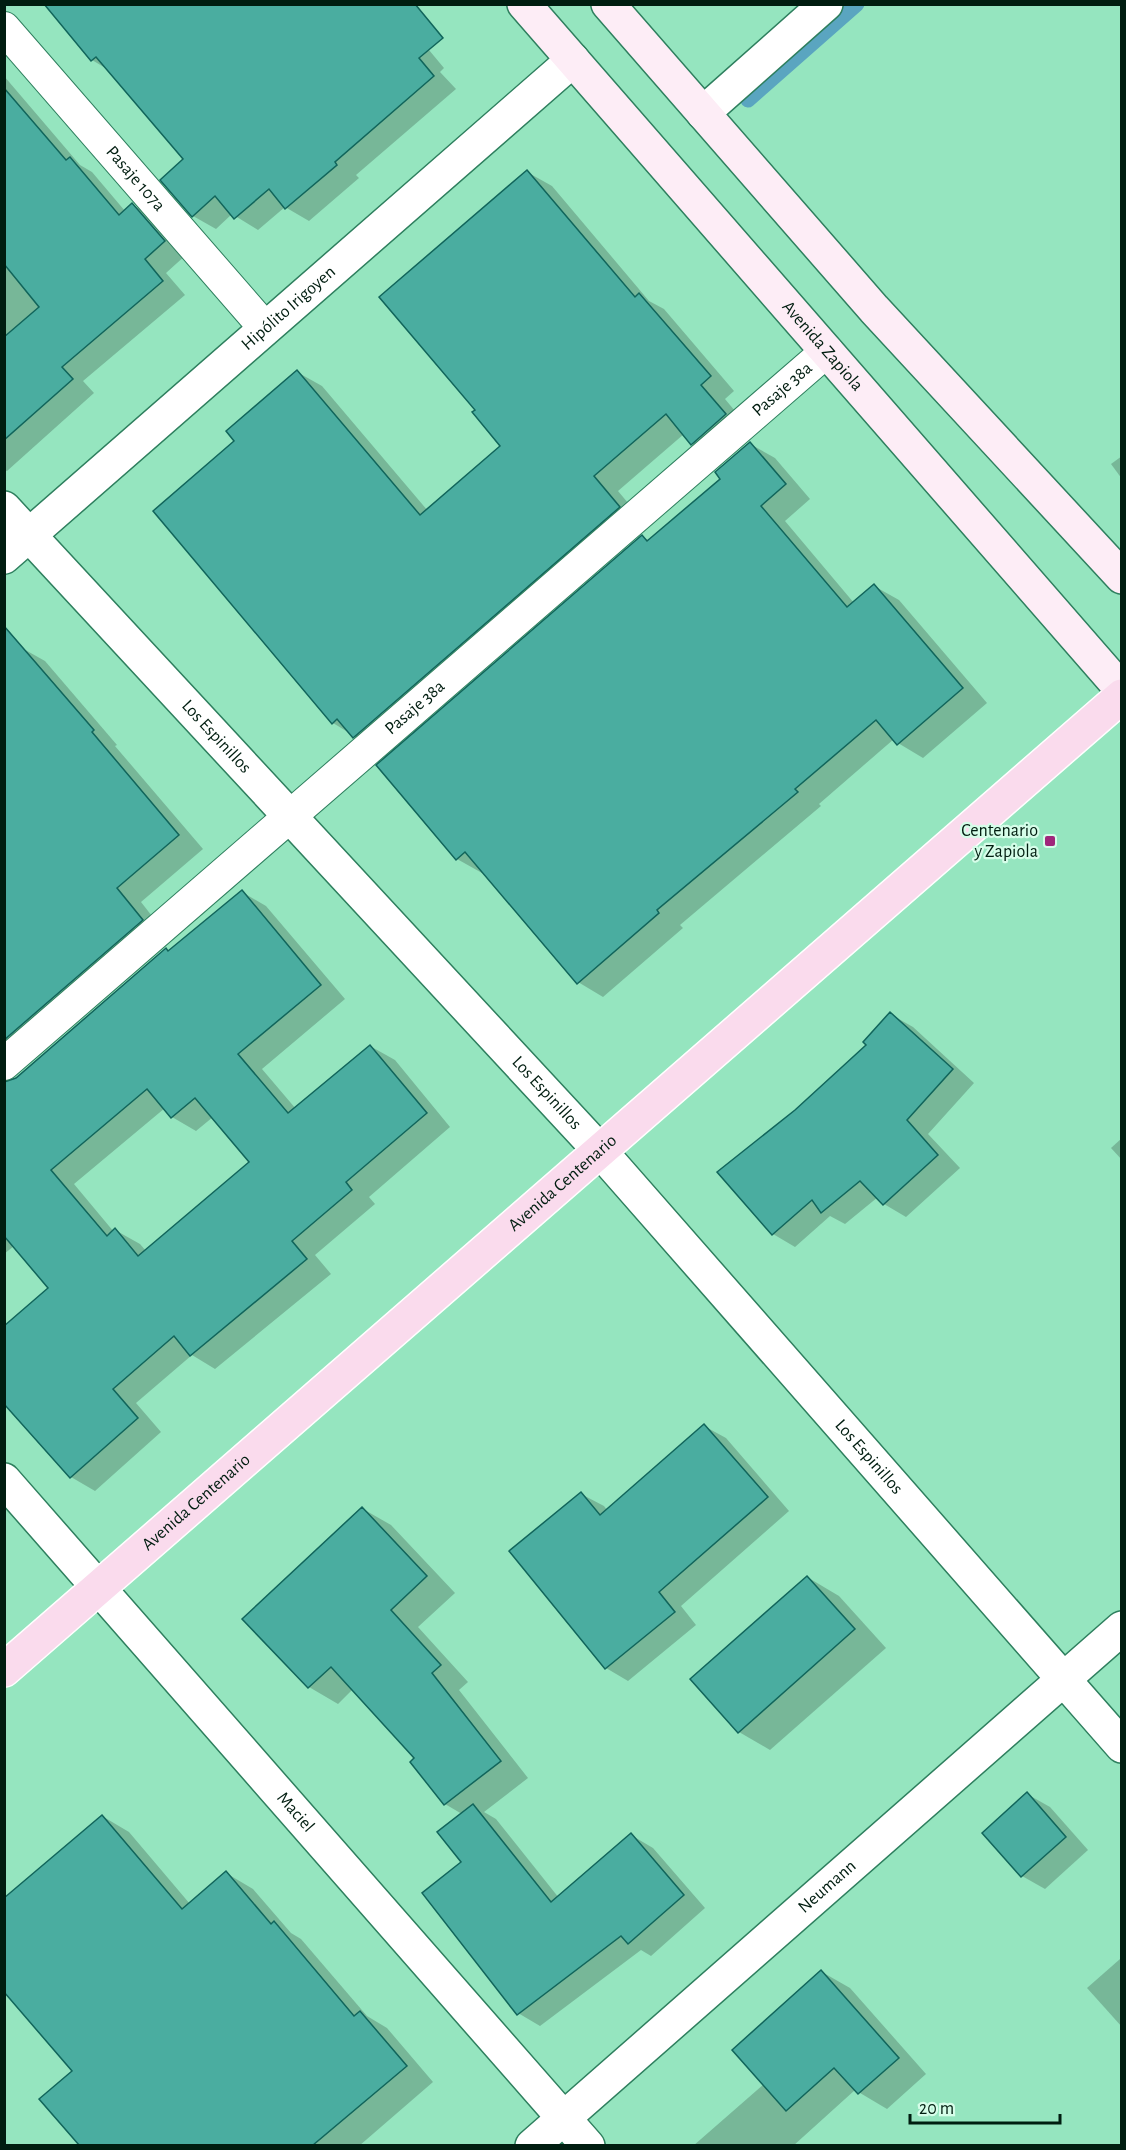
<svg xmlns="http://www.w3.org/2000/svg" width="1126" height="2150" font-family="'Alegreya Sans',sans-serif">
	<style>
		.shadow { fill: #0003; fill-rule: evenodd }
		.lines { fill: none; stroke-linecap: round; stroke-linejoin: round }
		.stream { stroke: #5aa5c0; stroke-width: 15 }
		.building { fill: #4aada0; stroke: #11655b; stroke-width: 1.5; fill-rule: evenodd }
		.pedestrian-casing { stroke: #2e7f5e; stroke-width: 34 }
		.minor-casing { stroke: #2e7f5e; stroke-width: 36 }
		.secondary-casing { stroke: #2e7f5e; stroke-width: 36 }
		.primary-casing { stroke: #fff; stroke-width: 36 }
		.pedestrian { stroke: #fff; stroke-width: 32 }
		.minor { stroke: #fff; stroke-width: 33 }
		.secondary { stroke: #fdedf6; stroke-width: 33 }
		.primary { stroke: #fadbed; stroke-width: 33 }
		.poi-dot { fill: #a0267b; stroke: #d6fde9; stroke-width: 2 }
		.labels { text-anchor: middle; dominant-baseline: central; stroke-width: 4.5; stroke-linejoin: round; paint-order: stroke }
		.street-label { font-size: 18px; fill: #001d10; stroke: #d6fde9 }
		.poi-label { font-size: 18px; fill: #001d10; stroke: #d6fde9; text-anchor: end }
	</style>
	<rect width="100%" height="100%" fill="#95e5bf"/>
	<g class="shadow">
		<path d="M46 4 409 26 444 68 440 72 456 89 356 175 359 178 309 221 285 207 258 230 232 214 216 229 193 216 185 160 107 69 92 60Z"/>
		<path d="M4 76 80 165 92 172 125 211 133 205 155 218 187 254 166 273 185 295 83 381 94 393 7 471 4 470Z"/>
		<path d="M527 172 552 186 649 301 664 309 734 391 725 399 750 429 717 458 692 443 684 434 618 491 644 522 379 751 333 723 236 441 297 372 322 386 428 511 502 446 477 410Z"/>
		<path d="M750 444 775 458 810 499 785 521 854 603 874 586 899 600 987 703 923 758 898 743 894 739 819 804 821 806 680 925 683 928 603 997 578 982 484 871 482 873 457 859 643 537 650 541 722 479Z"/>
		<path d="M1122 456V479L1111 464Z"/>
		<path d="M20 647 45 661 117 745 115 746 203 849 141 902 166 934 11 1072 10 1082 17 1079 166 950 170 952 242 892 266 906 345 999 262 1069 296 1109 370 1046 395 1060 450 1127 369 1197 375 1204 315 1255 331 1274 215 1369 192 1355 136 1403 161 1432 95 1491 71 1477 50 1288 14 1246 4 1254V660ZM165 1108 172 1117 196 1131 213 1117 251 1162 146 1251 140 1244 115 1230 114 1232 74 1184Z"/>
		<path d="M890 1014 913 1027 974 1083 928 1134 960 1168 906 1217 884 1204 878 1197 845 1224 830 1216 795 1247 773 1234 796 1112 868 1045Z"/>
		<path d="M1122 1138V1160L1111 1148Z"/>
		<path d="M704 1426 726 1438 789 1511 681 1606 696 1625 628 1681 606 1668 581 1494 604 1506 607 1510Z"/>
		<path d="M363 1509 391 1525 455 1593 418 1627 468 1682 459 1690 528 1778 484 1812 496 1819 559 1898 631 1835 653 1848 705 1908 651 1956 641 1950 540 2026 518 2013 463 1862 462 1814 445 1804 412 1762 416 1759 353 1689 338 1704 309 1687 244 1619Z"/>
		<path d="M807 1577 839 1596 886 1648 770 1750 739 1732Z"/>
		<path d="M1027 1794 1050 1807 1088 1850 1045 1889 1022 1876Z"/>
		<path d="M102 1816 129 1832 190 1904 226 1873 253 1889 291 1933 301 1939 367 2016 387 2028 433 2082 359 2146H81L41 2099 74 2071Z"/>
		<path d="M1120 1959 1122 1960V2027L1087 1988Z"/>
		<path d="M822 1972 850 1988 926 2074 887 2109 855 2090 793 2146H693L764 2084Z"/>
	</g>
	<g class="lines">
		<path class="stream" d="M748 100 857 4"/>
	</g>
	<g class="building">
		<path d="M44 4H415L443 38 419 58 434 76 335 162 337 165 285 209 269 189 234 219 215 196 192 217 160 180 183 159 96 57 91 61Z"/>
		<path d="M4 88 66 160 70 157 119 215 132 203 165 241 145 259 163 281 62 367 73 379 4 440V337L39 307 4 264Z"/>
		<path d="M527 170 635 297 639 293 711 376 701 385 726 414 691 445 666 414 594 476 620 507 353 738 337 719 332 724 153 511 234 441 226 431 297 370 420 515 500 446 472 412 475 410 379 297Z"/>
		<path d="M750 442 786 484 761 506 847 607 874 584 963 688 897 745 876 720 795 789 798 792 657 910 659 913 577 984 465 852 456 860 376 765 642 535 647 541 720 479 715 472Z"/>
		<path d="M4 626 94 730 92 732 179 835 117 888 143 920 4 1040Z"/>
		<path d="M242 890 321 985 238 1054 288 1113 370 1045 427 1113 346 1182 352 1190 292 1241 307 1259 190 1356 174 1336 113 1389 138 1418 70 1478 4 1404V1326L48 1288 4 1236V1082L16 1078 166 948 168 951ZM147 1089 171 1118 195 1098 249 1162 138 1256 115 1228 107 1236 51 1170Z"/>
		<path d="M890 1012 953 1069 907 1120 938 1155 883 1205 860 1181 821 1213 812 1200 772 1235 717 1172 795 1110 866 1045 863 1042Z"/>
		<path d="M704 1424 768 1497 659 1592 675 1612 605 1669 509 1551 581 1492 600 1515Z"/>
		<path d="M362 1507 427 1576 391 1610 441 1665 432 1673 501 1761 444 1805 410 1762 414 1758 331 1667 308 1688 242 1619Z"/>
		<path d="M807 1576 855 1629 738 1733 690 1679Z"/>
		<path d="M1027 1792 1066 1837 1021 1877 982 1833Z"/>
		<path d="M473 1804 551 1902 631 1833 684 1895 628 1944 621 1936 517 2015 422 1893 461 1862 437 1832Z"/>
		<path d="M102 1815 182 1909 226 1871 271 1924 274 1921 354 2016 360 2011 407 2066 313 2145H79L39 2099 72 2071 4 1992V1898Z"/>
		<path d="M821 1970 899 2058 858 2094 834 2068 786 2111 732 2050Z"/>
	</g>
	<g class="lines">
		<defs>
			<g id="pedestrian">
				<path id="s1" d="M4 28 265 328"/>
				<path id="s2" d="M4 1064 827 351"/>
			</g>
			<g id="minor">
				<path d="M703 113 826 4"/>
				<path id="s3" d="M4 508 601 1152 1122 1746"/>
				<path id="s4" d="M4 557 573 60"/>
				<path id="s5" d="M4 1480 588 2146"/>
				<path id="s6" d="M532 2146 1122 1628"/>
			</g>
			<g id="secondary">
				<path id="s7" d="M524 4 1122 690"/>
				<path d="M608 4 874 309 1122 577"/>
			</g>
			<g id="primary">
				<path id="s8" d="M4 1670 1122 696"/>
			</g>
		</defs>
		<use href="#pedestrian" class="pedestrian-casing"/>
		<use href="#minor" class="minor-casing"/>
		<use href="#secondary" class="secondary-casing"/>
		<use href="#primary" class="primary-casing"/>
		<use href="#pedestrian" class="pedestrian"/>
		<use href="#minor" class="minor"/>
		<use href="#secondary" class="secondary"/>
		<use href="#primary" class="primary"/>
	</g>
	<rect class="poi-dot" x="1044" y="835" width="12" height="12" rx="3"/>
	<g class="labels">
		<g class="street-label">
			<text stroke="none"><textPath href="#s1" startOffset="200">Pasaje 107a</textPath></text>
			<text stroke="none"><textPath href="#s4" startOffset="378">Hipólito Irigoyen</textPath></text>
			<text stroke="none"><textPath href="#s7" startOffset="454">Avenida Zapiola</textPath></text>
			<text stroke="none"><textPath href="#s2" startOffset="1030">Pasaje 38a</textPath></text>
			<text stroke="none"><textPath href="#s2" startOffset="544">Pasaje 38a</textPath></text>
			<text stroke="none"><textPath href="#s3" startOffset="312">Los Espinillos</textPath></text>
			<text stroke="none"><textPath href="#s3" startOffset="798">Los Espinillos</textPath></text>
			<text stroke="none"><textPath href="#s8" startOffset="741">Avenida Centenario</textPath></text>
			<text stroke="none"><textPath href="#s3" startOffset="1284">Los Espinillos</textPath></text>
			<text stroke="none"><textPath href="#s8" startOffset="255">Avenida Centenario</textPath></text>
			<text stroke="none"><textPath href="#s5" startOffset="442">Maciel</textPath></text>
			<text stroke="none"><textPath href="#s6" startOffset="393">Neumann</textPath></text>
		</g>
		<g class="poi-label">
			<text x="1038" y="831">Centenario<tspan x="1038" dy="21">y Zapiola</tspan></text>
		</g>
	</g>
	<rect width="1126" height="2150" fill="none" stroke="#001d10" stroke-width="12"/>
	<path d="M910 2114v9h150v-9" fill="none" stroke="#001d10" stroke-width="3"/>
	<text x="919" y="2114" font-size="18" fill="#001d10" stroke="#d6fde9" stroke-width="4.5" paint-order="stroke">20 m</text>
</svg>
